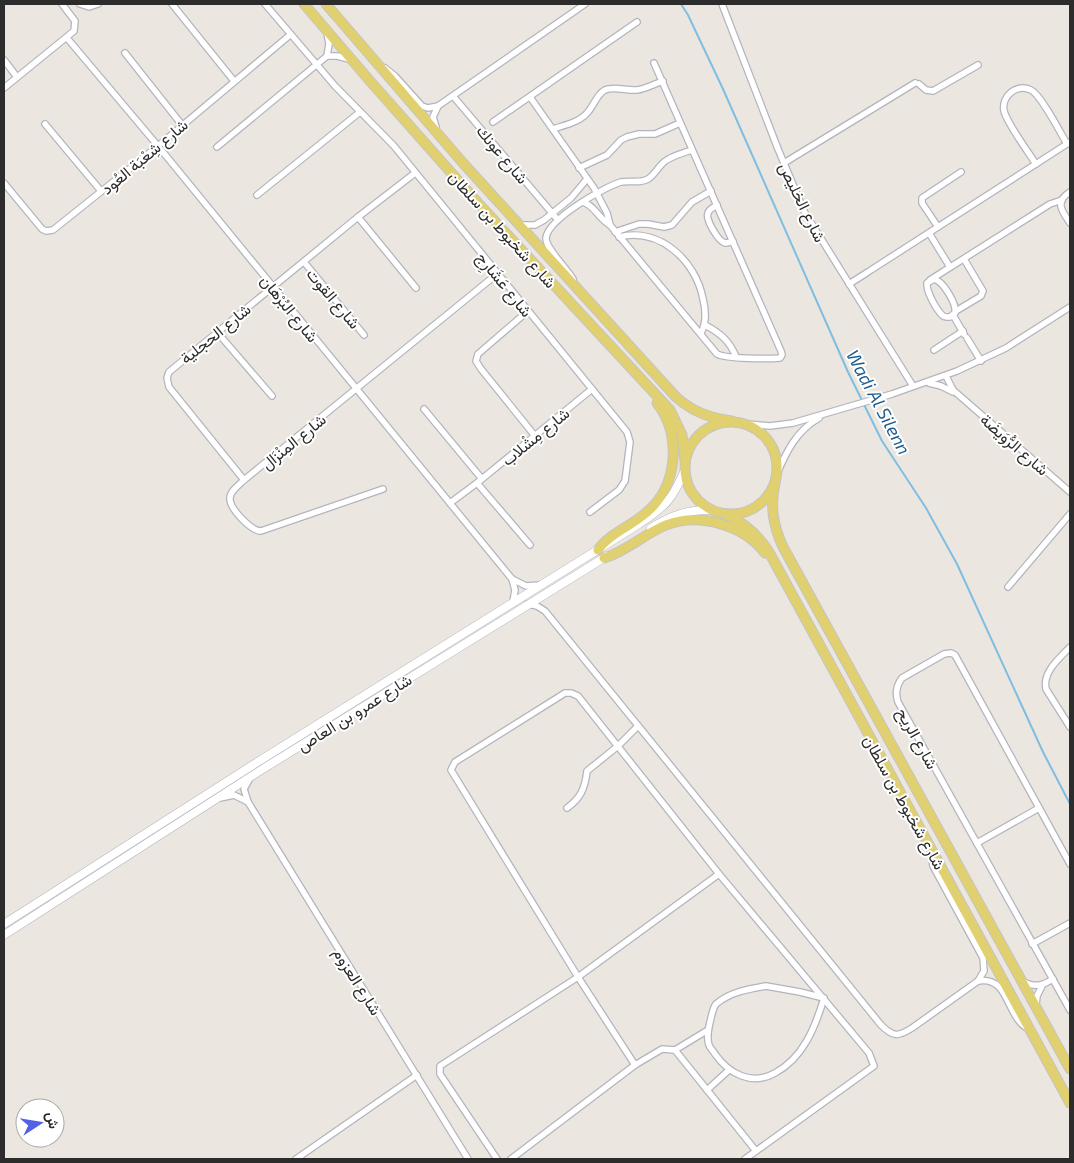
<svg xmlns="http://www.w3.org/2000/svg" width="1074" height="1163" font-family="'Exo 2',Vazirmatn,sans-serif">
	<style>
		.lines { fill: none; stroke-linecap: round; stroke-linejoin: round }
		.stream { stroke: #7fbee1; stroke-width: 2 }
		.street-casing { stroke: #b3b4be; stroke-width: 8 }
		.secondary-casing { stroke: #b3b4be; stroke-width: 9 }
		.primary-casing { stroke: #c4c4c4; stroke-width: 11 }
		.street { stroke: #fff; stroke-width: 5.5 }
		.secondary { stroke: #fff; stroke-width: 8 }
		.primary { stroke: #e1d070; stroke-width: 9 }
		.labels { text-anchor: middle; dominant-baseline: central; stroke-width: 4; stroke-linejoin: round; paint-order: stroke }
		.street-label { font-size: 16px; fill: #2c2c2c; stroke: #fff }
		.water-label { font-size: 18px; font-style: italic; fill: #1e5d8e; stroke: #fff }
	</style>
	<rect width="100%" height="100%" fill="#ebe7e0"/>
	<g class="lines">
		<path class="stream" d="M681 4 688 15 723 89 848 372 882 441 926 508 957 564 1043 752 1070 804"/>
		<defs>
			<g id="street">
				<path d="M80 4 89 7 98 4"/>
				<path d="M172 4 234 81"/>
				<path d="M265 4 335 86 394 146 627 432 630 442 625 481 619 490 590 512"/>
				<path d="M722 4 778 149 805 213 913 386"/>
				<path d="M67 38 158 146 512 579 526 586 540 585"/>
				<path d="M125 53 182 125"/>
				<path d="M327 56 329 44 327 33"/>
				<path d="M4 60 17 77"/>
				<path d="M385 68 395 76 422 106 428 108 438 106 585 4"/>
				<path d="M919 84 926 90 933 91 978 65"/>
				<path d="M4 88 74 31 75 21 62 4"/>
				<path d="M453 96 558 220"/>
				<path d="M530 97 594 188 607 213 610 225 717 354C727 359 768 359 780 358L782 355 781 351 654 63"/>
				<path d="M493 122 637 22"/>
				<path d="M45 124 101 191"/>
				<path d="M436 127 433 117 438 106"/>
				<path d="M553 129C565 125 580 122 588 112 594 105 597 94 605 90 614 86 627 91 637 90 645 89 654 84 663 81"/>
				<path d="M217 147 327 56H337L349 59"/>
				<path d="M784 163 915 83"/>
				<path d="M1036 164C1028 152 1007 123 1004 111 1001 96 1017 83 1031 90 1041 95 1060 132 1067 144"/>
				<path d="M579 168 607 155 621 140 627 137 639 134H655L680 123"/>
				<path d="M4 183 42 229 46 231 53 230 158 146 290 35"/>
				<path d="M1070 192C1054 202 1062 211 1070 223"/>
				<path d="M257 195 360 112"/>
				<path d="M583 202C594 205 599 219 610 225"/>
				<path d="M717 205C714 207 709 209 708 213 705 219 718 241 725 243 728 243 730 242 733 241"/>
				<path d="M358 217 416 288"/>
				<path d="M520 225H535L544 220 571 198 587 179"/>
				<path d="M938 227 922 203V198L961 172"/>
				<path d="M615 232 639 224H648L664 227 672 225 692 202 711 191"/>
				<path d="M929 233 950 267"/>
				<path d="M619 237C660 227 696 261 703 299 706 311 707 322 701 333"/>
				<path d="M304 262 364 335"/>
				<path d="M871 270 1070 142"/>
				<path d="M573 279C567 268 545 248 546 238 548 219 604 187 621 182 630 180 639 184 648 179 655 175 657 168 664 162 671 156 683 153 692 150"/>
				<path d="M934 279C943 281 957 304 955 313L950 317C946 317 945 318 942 315 936 309 926 291 927 283Z"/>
				<path d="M930 280 1050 204 1062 200"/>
				<path d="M849 284 868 272"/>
				<path d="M528 311 478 354 476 361 481 369 535 436"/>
				<path d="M956 311 981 296 983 291 964 259"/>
				<path d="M953 315 964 334"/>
				<path d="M705 325C720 333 730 341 736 357"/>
				<path d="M217 332 272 396"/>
				<path d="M967 338 981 361"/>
				<path d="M934 350 963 331"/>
				<path d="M946 376 953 390 961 397 1070 492"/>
				<path d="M929 383 941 386 953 392"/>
				<path d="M424 409 482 479"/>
				<path d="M748 424 770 426 793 423 892 394 957 371 1006 348 1070 307"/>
				<path d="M777 474C786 452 797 430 819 418"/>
				<path d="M244 480 169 387 167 378 169 372 358 217 415 173"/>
				<path d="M477 483 530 545"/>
				<path d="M383 489 261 531C251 531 229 508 230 498 230 491 239 485 244 480L497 274"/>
				<path d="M450 503 477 483 592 389"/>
				<path d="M512 579 515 590 513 602"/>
				<path d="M1008 587 1070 514"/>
				<path d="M528 604 537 606 545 611 881 1025C893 1037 898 1037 912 1028L978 981 984 971 983 958 933 866 930 850"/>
				<path d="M1070 647C1060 658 1042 672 1046 689L1070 727"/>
				<path d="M249 780 244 789 248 802 468 1159"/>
				<path d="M220 798 234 795 248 802"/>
				<path d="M567 808C581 798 585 788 587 771L618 746 638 726"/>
				<path d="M977 843 1039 808"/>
				<path d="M1070 864 955 655 951 653 944 654 902 678C896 686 895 693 898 702L1070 1010"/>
				<path d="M1032 944 1070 923"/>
				<path d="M978 981C1010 975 1006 1019 1029 1029"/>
				<path d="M1023 981C1034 988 1042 986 1053 979"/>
				<path d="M766 986 800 992 824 998C815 1028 803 1058 775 1073 752 1086 729 1074 715 1054 714 1052 710 1048 709 1045 706 1037 709 1026 711 1018 712 1014 713 1008 716 1004 730 992 748 989 766 986Z"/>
				<path d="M1036 1005 1037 996 1042 986"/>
				<path d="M675 1050 708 1030"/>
				<path d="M635 1065 578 977 451 770 455 762 565 693H571L578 696 719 874 869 1053 874 1066 745 1159"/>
				<path d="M707 1090 729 1070"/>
				<path d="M296 1159 417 1075"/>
				<path d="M497 1159 440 1074V1066L578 977 719 874"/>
				<path d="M511 1159 635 1065 662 1049 675 1050 756 1151"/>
			</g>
			<g id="secondary">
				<path d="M651 528C671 516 688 509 712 510"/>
				<path d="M4 924 256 763 639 524C666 506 672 500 685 470"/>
				<path d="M4 935 258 772 607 556"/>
			</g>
			<g id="primary">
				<path d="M304 4 370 81 478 203 670 410 682 435 685 461"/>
				<path d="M326 4 463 163 676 397C693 412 710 418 732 421"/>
				<circle cx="731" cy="468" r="46"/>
				<path d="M775 483C770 507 773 525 783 547L1070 1069"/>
				<path d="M725 514C745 523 759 535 770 554L1070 1103"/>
				<path d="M598 550C610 533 632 526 647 512 678 486 682 434 657 403"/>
				<path d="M604 558C627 551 644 534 666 525 699 512 744 525 765 553"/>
			</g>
		</defs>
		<use href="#street" class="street-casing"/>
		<use href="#secondary" class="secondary-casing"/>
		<use href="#primary" class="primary-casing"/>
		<use href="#street" class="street"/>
		<use href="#secondary" class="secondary"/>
		<use href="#primary" class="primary"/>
	</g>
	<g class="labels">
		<g class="street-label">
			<text transform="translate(503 154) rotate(50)">شارع عونك</text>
			<text transform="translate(144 156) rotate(-40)">شارع شِعْبَة العُود</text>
			<text transform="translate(803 202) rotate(64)">شارع الخليص</text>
			<text transform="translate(503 229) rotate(48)">شارع شخبوط بن سلطان</text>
			<text transform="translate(505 284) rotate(51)">شارع عَشَارِج</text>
			<text transform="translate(334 298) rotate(50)">شارع القوت</text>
			<text transform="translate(290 308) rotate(51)">شارع البُرْهَان</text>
			<text transform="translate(215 333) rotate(-39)">شارع الحجلية</text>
			<text transform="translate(535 436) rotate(-39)">شارع مِشْلاب</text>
			<text transform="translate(293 441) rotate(-39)">شارع المِنْزَال</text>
			<text transform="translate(1015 444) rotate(41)">شارع الرُّوَيضَة</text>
			<text transform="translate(354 712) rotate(-32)">شارع عمرو بن العاص</text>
			<text transform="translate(918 738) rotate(61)">شارع الريح</text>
			<text transform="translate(905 802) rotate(61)">شارع شخبوط بن سلطان</text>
			<text transform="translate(358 981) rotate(58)">شارع العزوم</text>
		</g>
		<g class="water-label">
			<text transform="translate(879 402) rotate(62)">Wadi Al Silenn</text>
		</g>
	</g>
	<rect width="1074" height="1163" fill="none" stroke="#2c2c2c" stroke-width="10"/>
	<g transform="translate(40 1123) rotate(78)"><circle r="24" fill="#ffffff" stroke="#ababab"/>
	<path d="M0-4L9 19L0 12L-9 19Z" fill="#5361e5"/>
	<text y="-8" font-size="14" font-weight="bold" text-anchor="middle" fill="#2c2c2c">ش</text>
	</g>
</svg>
